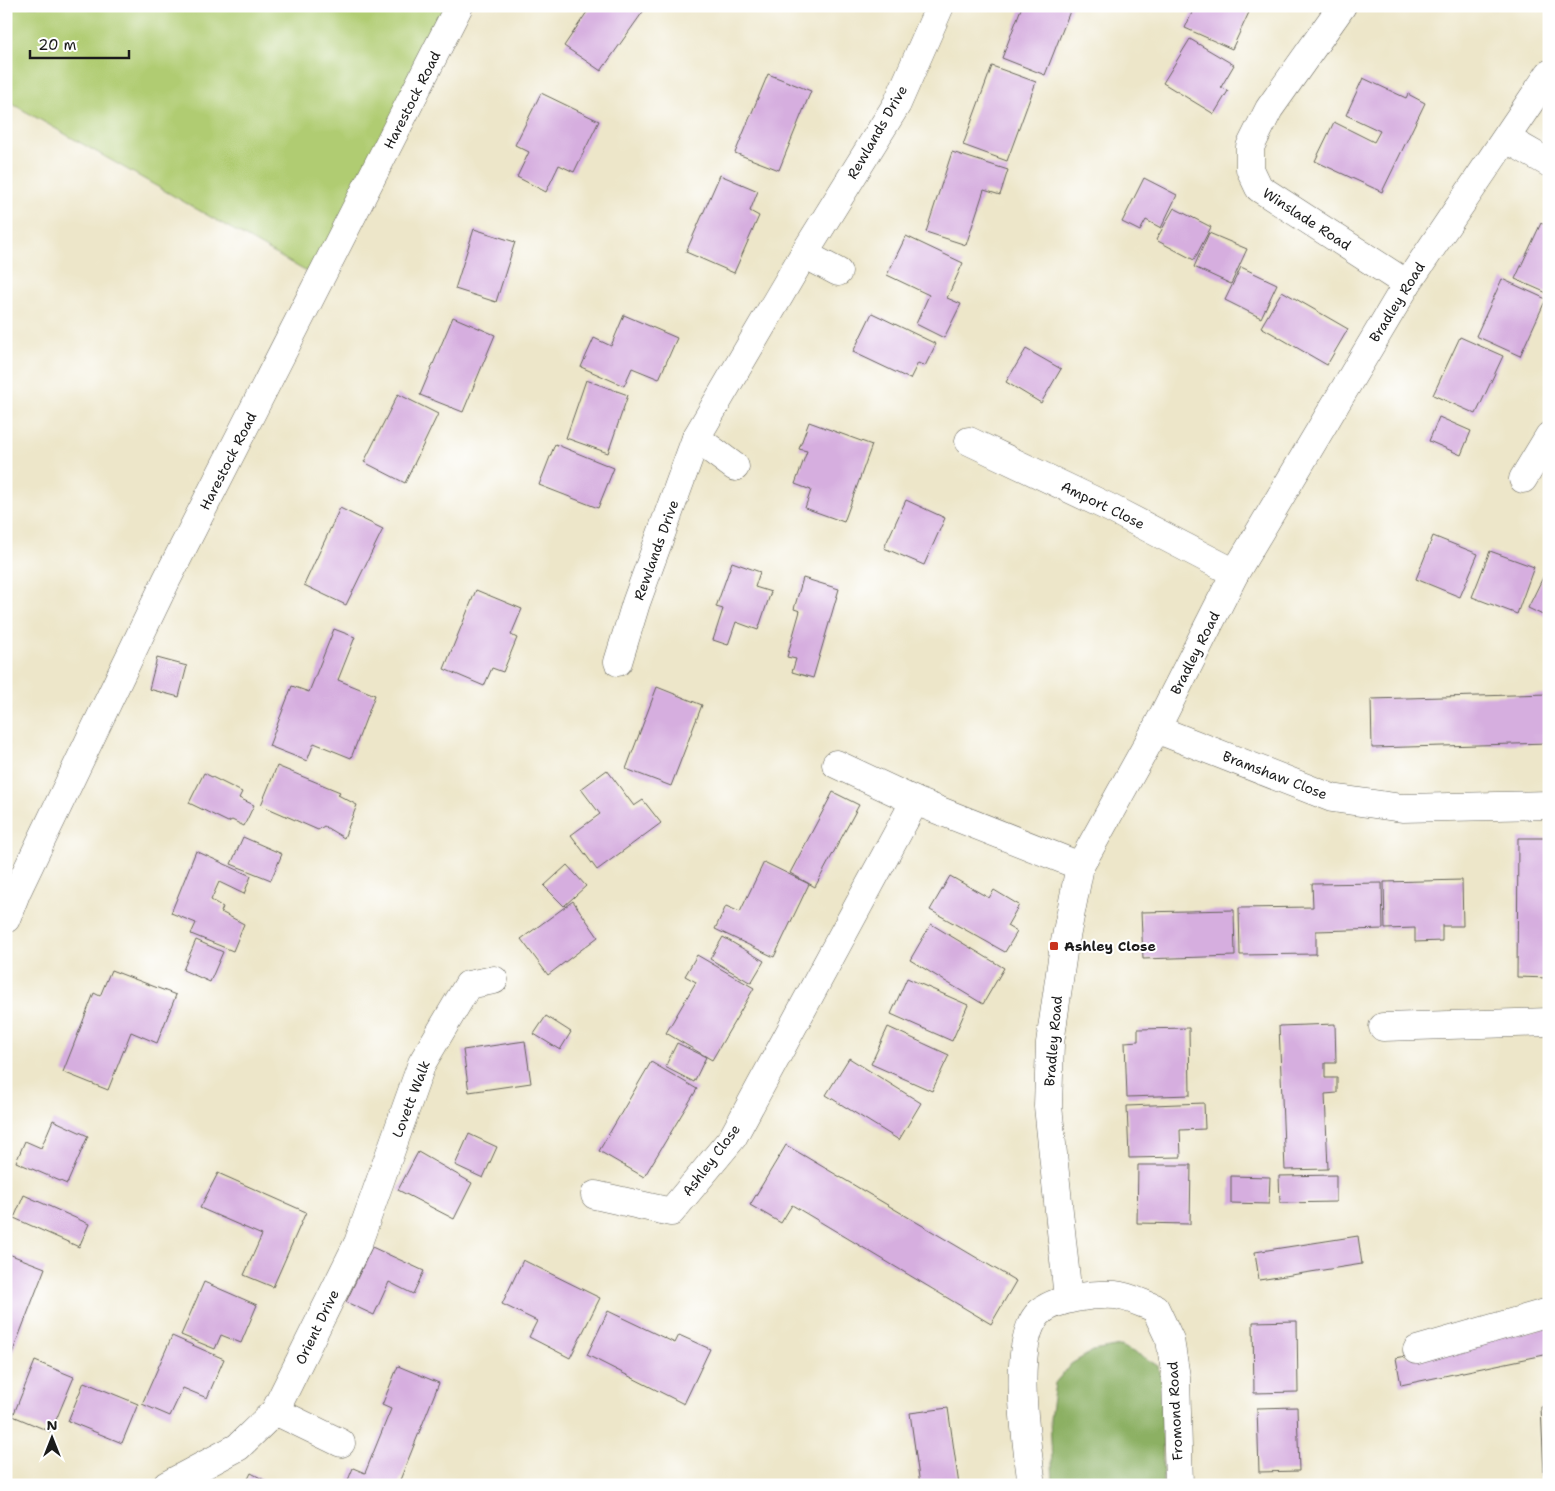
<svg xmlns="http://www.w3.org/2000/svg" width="1555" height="1491" font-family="'Shantell Sans',sans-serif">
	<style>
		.green { fill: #b0cc72; stroke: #667447 }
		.forest { fill: #8cb064; stroke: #546640 }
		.building { fill: #d6aedf }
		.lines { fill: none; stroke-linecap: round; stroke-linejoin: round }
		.minor-casing { stroke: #656359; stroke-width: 29 }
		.minor { stroke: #fff; stroke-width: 28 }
		.poi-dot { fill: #c8321e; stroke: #fff; stroke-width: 2 }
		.labels { text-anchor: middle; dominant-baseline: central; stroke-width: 4; stroke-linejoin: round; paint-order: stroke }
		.street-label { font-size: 14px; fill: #1c1c1c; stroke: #fff }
		.poi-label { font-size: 14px; font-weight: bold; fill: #1c1c1c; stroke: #fff; text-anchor: start }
	</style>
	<rect width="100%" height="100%" fill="#fff"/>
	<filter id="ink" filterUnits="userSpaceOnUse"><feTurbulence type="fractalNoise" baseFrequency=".02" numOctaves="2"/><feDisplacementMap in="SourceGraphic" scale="10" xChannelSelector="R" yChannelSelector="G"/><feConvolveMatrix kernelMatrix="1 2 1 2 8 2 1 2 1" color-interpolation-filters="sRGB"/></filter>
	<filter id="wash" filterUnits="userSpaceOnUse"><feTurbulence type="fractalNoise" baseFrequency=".0096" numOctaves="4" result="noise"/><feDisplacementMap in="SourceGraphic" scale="20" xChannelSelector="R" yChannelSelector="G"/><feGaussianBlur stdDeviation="1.12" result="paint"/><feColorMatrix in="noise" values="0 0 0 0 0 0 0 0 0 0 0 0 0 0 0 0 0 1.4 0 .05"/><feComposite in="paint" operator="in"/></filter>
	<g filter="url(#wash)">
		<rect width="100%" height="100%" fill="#ede6c9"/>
		<path class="green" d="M6 6H459L321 280 9 102 6 108Z"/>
		<path class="forest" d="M1120 1346 1142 1356 1158 1366 1162 1384 1163 1485H1053L1050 1419 1055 1383 1071 1364 1093 1351Z"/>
		<g id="blocks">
			<g class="building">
				<path d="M591 6H647L601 71 564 46Z"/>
				<path d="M1022 6H1072L1045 75 1002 58Z"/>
				<path d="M1195 6 1251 8 1232 49 1185 28Z"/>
				<path d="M1190 39 1234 65 1221 87 1228 91 1214 114 1163 83Z"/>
				<path d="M992 66 1036 82 1007 161 963 145Z"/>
				<path d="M768 74 811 91 779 170 735 153Z"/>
				<path d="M1363 78 1406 98 1408 94 1425 103 1382 192 1315 161 1334 122 1374 142 1380 131 1346 115Z"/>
				<path d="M541 93 599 121 574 172 559 165 546 192 517 177 529 152 515 145Z"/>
				<path d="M952 152 1008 170 1000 195 984 190 966 245 926 232Z"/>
				<path d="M720 175 758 191 750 211 759 216 734 273 686 252Z"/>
				<path d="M1144 178 1177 195 1161 228 1146 220 1140 231 1122 222Z"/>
				<path d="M1174 208 1211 227 1194 260 1156 240Z"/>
				<path d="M1541 223 1549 227V294L1515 279Z"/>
				<path d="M474 229 515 242 496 302 455 289Z"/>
				<path d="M1209 233 1247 249 1231 284 1194 267Z"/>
				<path d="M906 236 963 263 947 298 961 304 944 338 916 324 929 295 887 275Z"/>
				<path d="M1241 267 1277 284 1261 318 1225 300Z"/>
				<path d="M1502 279 1546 299 1520 356 1476 336Z"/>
				<path d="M1282 291 1348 329 1327 365 1261 327Z"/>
				<path d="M872 313 936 344 925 366 918 363 910 379 853 352Z"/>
				<path d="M624 315 677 338 659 379 632 368 624 386 581 367 594 338 611 346Z"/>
				<path d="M453 317 495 335 463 412 420 395Z"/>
				<path d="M1460 337 1503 356 1476 414 1433 395Z"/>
				<path d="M1026 349 1061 369 1041 403 1006 382Z"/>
				<path d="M586 380 628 395 608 453 566 438Z"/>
				<path d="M398 394 438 414 405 483 364 462Z"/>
				<path d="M1439 417 1471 431 1461 455 1429 441Z"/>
				<path d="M809 422 872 445 844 522 805 508 811 490 795 484 807 451 799 449Z"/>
				<path d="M555 444 614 468 598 508 539 485Z"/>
				<path d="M906 500 945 518 924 565 884 548Z"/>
				<path d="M340 508 383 529 346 605 304 585Z"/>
				<path d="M1433 536 1478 554 1460 597 1416 579Z"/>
				<path d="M1490 551 1534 567 1517 614 1472 597Z"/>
				<path d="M732 562 760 572 755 587 771 592 758 630 736 622 728 645 713 640 723 609 716 607Z"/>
				<path d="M1549 565V618L1528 608Z"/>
				<path d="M803 578 839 589 813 678 792 672 796 659 787 657 800 611 794 609Z"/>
				<path d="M476 590 522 609 511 635 517 638 503 672 492 668 484 686 444 669Z"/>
				<path d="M334 629 355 637 338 680 375 695 351 758 314 743 307 761 269 746 292 686 309 692Z"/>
				<path d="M157 658 187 666 179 697 149 689Z"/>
				<path d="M657 687 702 705 671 786 626 769Z"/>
				<path d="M1549 694V743L1372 748 1371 699Z"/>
				<path d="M277 766 340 792 338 795 357 805 344 838 324 826 318 830 261 805Z"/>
				<path d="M607 770 634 806 643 800 661 823 597 870 571 835 600 814 581 789Z"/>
				<path d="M204 773 242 792 239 798 254 805 244 826 232 820 228 822 189 803Z"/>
				<path d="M833 792 859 805 815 887 790 873Z"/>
				<path d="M243 837 282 854 271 880 231 864Z"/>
				<path d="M1518 838H1549V978L1517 977Z"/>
				<path d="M196 851 251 876 244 894 219 882 211 900 223 907 221 912 244 924 233 951 191 934 196 923 171 913Z"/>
				<path d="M764 862 809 884 774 957 715 929 726 906 740 912Z"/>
				<path d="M567 865 586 886 564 906 544 886Z"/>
				<path d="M950 876 989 898 994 890 1019 905 1007 926 1017 932 1005 952 930 910Z"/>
				<path d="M1462 880 1463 926H1442V941L1415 942V928L1385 929 1384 882Z"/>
				<path d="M1382 883 1383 929 1316 931V954L1240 955 1239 908 1313 907 1312 884Z"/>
				<path d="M573 901 598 937 548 975 521 939Z"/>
				<path d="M1234 910 1235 956 1143 959 1141 912Z"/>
				<path d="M931 924 1004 968 983 1004 910 960Z"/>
				<path d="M723 937 764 961 751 983 710 959Z"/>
				<path d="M196 940 223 952 210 982 183 970Z"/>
				<path d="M697 955 754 988 712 1060 666 1033 696 982 685 976Z"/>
				<path d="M111 970 176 995 157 1043 131 1032 108 1090 63 1072 94 993 100 996Z"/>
				<path d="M907 978 968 1005 952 1041 891 1014Z"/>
				<path d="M546 1016 571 1032 560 1050 534 1034Z"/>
				<path d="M1335 1024 1336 1063H1325V1078H1337V1093L1325 1094 1328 1169 1285 1170 1279 1026Z"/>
				<path d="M888 1027 949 1055 932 1091 871 1064Z"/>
				<path d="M1189 1028 1190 1095 1127 1097 1125 1042 1138 1041V1029Z"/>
				<path d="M525 1041 531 1083 469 1092 463 1050Z"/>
				<path d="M677 1043 706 1057 694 1082 665 1067Z"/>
				<path d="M849 1058 921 1103 899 1140 826 1095Z"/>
				<path d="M651 1062 697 1089 644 1177 599 1151Z"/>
				<path d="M1204 1103 1205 1129 1180 1130 1181 1157 1129 1158 1127 1106Z"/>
				<path d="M53 1120 88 1136 67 1184 16 1162 25 1141 41 1148Z"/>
				<path d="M469 1134 497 1147 483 1178 455 1165Z"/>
				<path d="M786 1145 1016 1281 991 1324 792 1205 781 1223 750 1205Z"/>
				<path d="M418 1152 472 1183 454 1219 398 1190Z"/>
				<path d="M1138 1165H1191L1190 1224 1137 1223Z"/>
				<path d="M218 1173 306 1212 273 1287 244 1275 262 1235 200 1208Z"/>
				<path d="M1336 1175V1202L1280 1203 1279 1176Z"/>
				<path d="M1231 1176 1270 1177 1269 1204 1231 1203Z"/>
				<path d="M24 1195 89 1224 79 1247 14 1218Z"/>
				<path d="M1358 1236 1362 1264 1259 1280 1255 1252Z"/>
				<path d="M372 1247 424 1271 413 1294 389 1282 374 1315 346 1302Z"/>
				<path d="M6 1253 45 1268 6 1369Z"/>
				<path d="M523 1260 600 1298 570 1358 529 1337 537 1321 502 1304Z"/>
				<path d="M204 1282 257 1305 241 1343 221 1335 215 1349 181 1335Z"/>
				<path d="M608 1311 675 1343 679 1335 710 1349 684 1404 587 1355Z"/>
				<path d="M1297 1321 1298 1392 1254 1393 1253 1322Z"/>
				<path d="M1549 1327V1354L1401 1385 1396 1358Z"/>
				<path d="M172 1336 224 1359 207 1398 183 1388 170 1416 142 1404Z"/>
				<path d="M35 1361 74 1377 51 1432 13 1416Z"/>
				<path d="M398 1366 439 1383 398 1485H346L353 1468 365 1473 391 1409 382 1405Z"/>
				<path d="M84 1382 138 1404 122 1443 68 1421Z"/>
				<path d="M1549 1406V1474H1544L1541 1407Z"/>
				<path d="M1297 1407 1299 1471 1259 1472 1257 1408Z"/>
				<path d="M948 1408 959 1485H920L910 1413Z"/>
				<path d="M251 1473 274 1485H245Z"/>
			</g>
		</g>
	</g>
	<g filter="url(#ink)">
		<use href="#blocks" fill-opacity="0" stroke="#656359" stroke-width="1"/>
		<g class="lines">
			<defs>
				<g id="minor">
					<path d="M1342 6 1269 109 1250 147V169L1259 188 1407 284"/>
					<path d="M1507 139 1549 163"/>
					<path d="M804 254 838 272"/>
					<path d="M696 438 735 467"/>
					<path d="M969 441 1110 508 1235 573"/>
					<path d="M1523 479 1549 436"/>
					<path d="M618 662 636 603 696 438 804 254 897 104 940 6"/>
					<path d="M1156 729 1332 798 1402 808 1549 805"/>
					<path d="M836 764 915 801 1080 866"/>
					<path d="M6 919 17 891 167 579 459 6"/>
					<path d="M1383 1027 1549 1022"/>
					<path d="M595 1195 671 1212 733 1137 915 801"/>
					<path d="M1068 1298 1048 1106 1050 1043 1063 952 1080 866 1156 729 1235 573 1407 284 1549 74"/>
					<path d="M1417 1350 1549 1312"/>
					<path d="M275 1411 341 1443"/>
					<path d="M167 1485 238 1447 275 1411 358 1243 422 1063 468 985 494 980"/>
					<path d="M1032 1485C1027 1447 1010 1341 1039 1313 1055 1298 1094 1294 1115 1295 1128 1296 1143 1304 1155 1308L1170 1340 1176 1377 1179 1485"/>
				</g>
			</defs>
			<use href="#minor" class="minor-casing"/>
			<use href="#minor" class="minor"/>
		</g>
	</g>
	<rect class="poi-dot" x="1049" y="941" width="10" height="10" rx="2.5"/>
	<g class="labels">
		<g class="street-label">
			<text transform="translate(412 100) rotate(-63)">Harestock Road</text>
			<text transform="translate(877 132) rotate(-60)">Rewlands Drive</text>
			<text transform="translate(1307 219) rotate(33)">Winslade Road</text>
			<text transform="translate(1397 302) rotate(-58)">Bradley Road</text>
			<text transform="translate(228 461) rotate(-63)">Harestock Road</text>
			<text transform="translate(1103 505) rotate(26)">Amport Close</text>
			<text transform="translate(656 550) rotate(-70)">Rewlands Drive</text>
			<text transform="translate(1195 653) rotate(-63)">Bradley Road</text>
			<text transform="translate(1275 775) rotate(21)">Bramshaw Close</text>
			<text transform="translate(1053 1041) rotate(-85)">Bradley Road</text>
			<text transform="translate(411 1099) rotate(-69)">Lovett Walk</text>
			<text transform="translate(711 1160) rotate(-53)">Ashley Close</text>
			<text transform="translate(317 1327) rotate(-64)">Orient Drive</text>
			<text transform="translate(1175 1411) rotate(-93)">Fromond Road</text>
		</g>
		<g class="poi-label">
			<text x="1064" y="946">Ashley Close</text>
		</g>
	</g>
	<rect width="1555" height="1491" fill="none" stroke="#fff" stroke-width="25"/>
	<g transform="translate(52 1438)" stroke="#ffffff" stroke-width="4" paint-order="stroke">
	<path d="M0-4L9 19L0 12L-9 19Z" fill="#1c1c1c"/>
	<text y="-8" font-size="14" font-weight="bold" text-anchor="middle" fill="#1c1c1c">N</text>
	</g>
	<path d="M30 50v8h99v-8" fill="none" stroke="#1c1c1c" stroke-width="2.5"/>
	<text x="38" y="50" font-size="15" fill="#1c1c1c" stroke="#ffffff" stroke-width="4" paint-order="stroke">20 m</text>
</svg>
